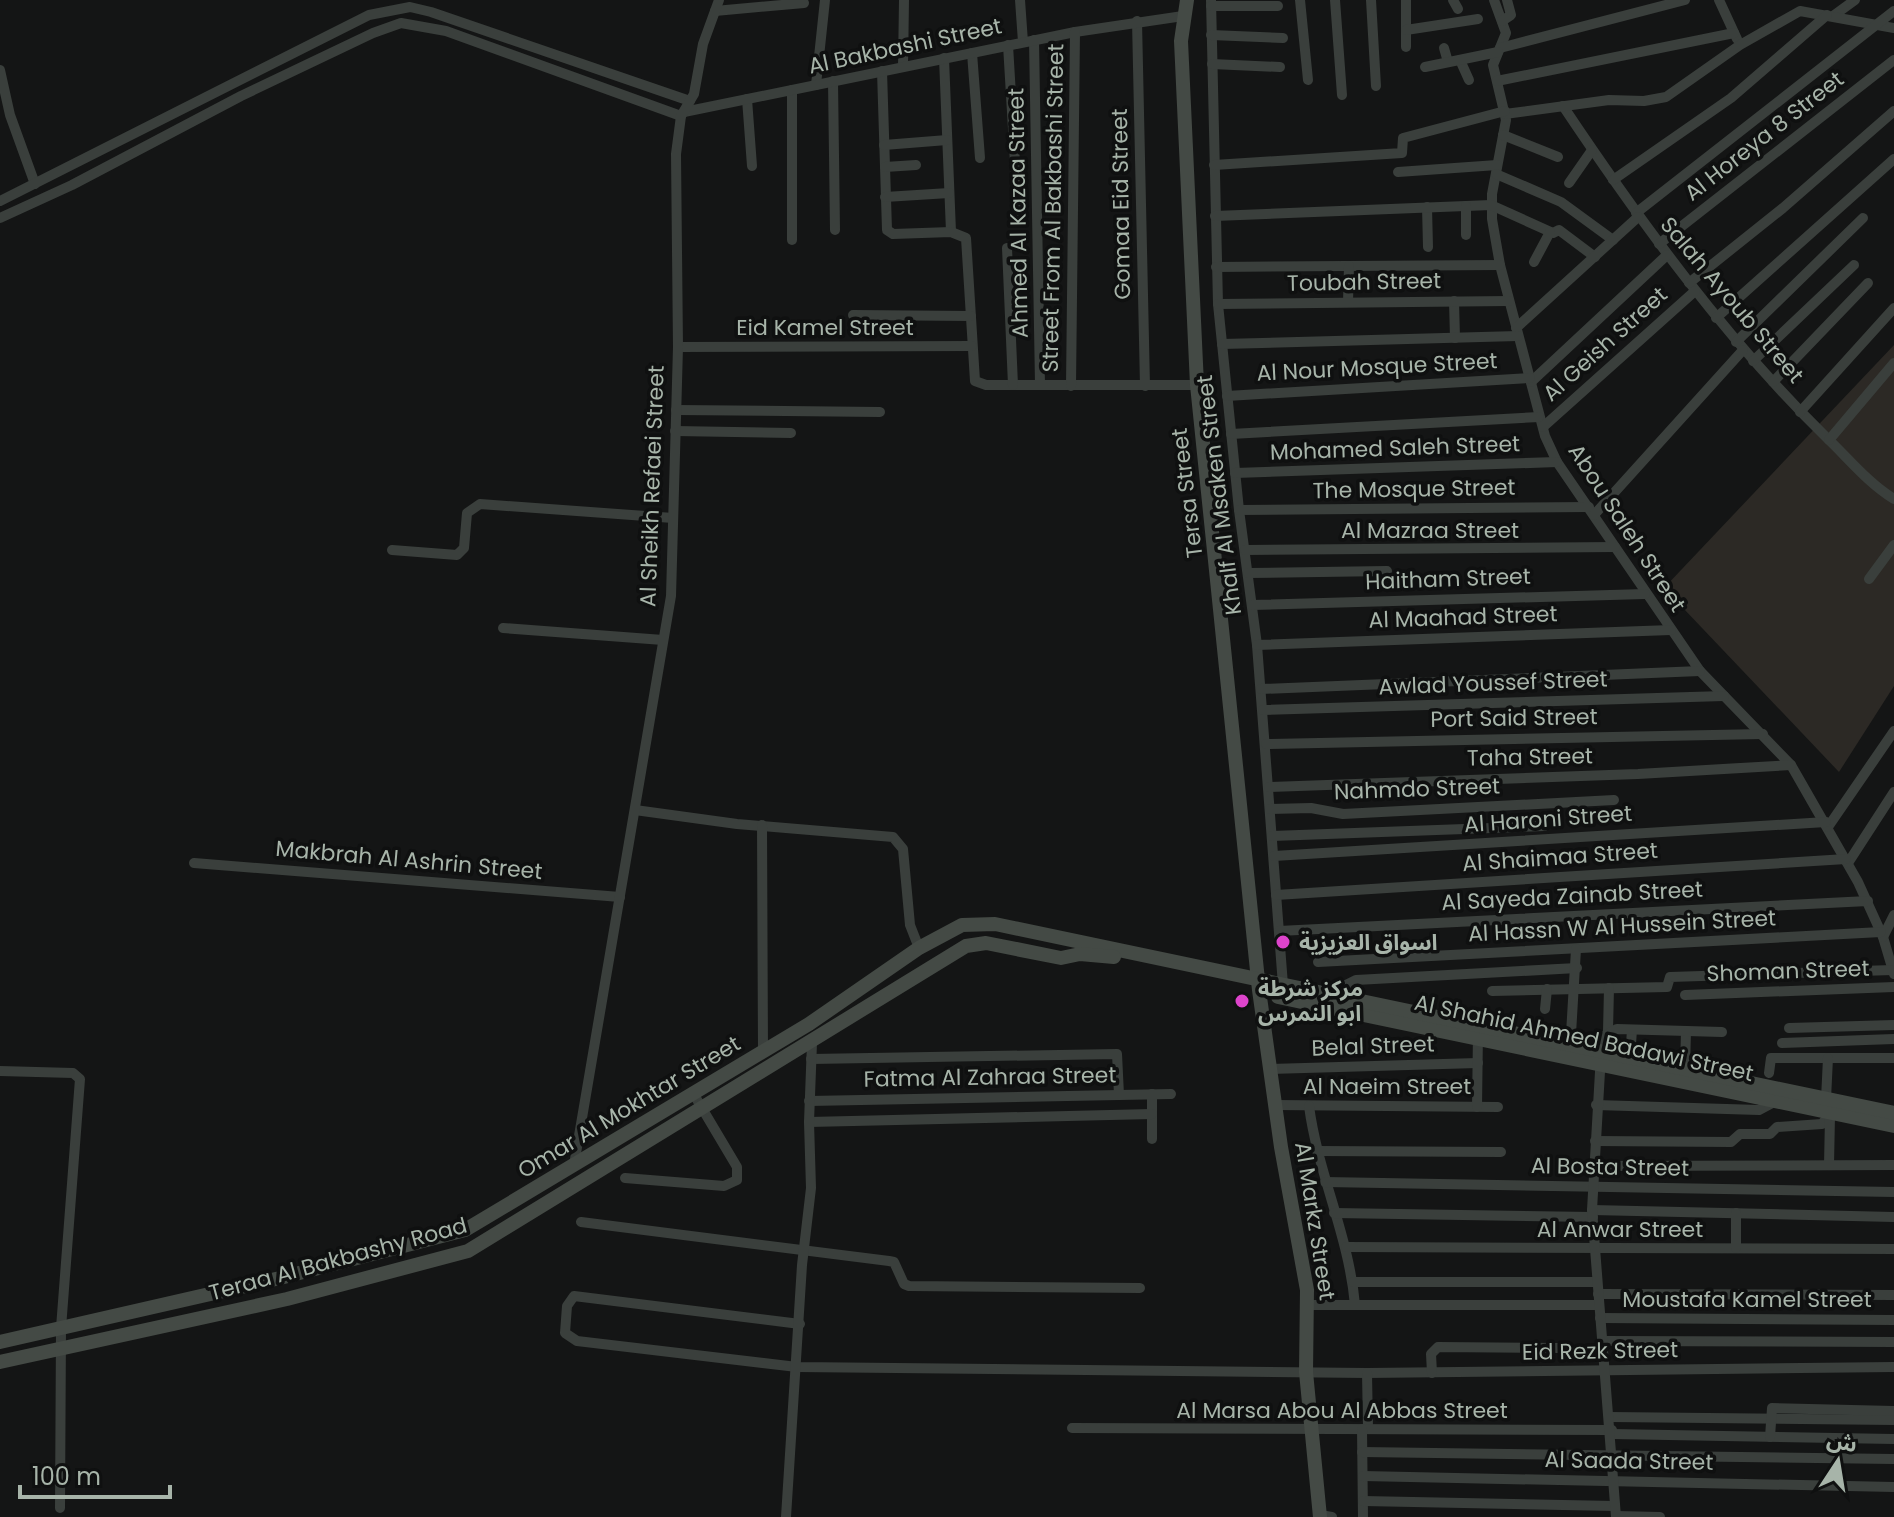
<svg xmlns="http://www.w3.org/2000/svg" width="1894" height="1517" font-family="Poppins,'Noto Sans Arabic',sans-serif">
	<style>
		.green { fill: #2c2925 }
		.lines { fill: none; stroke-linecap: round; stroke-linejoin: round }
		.street { stroke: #3a3f3c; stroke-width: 10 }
		.secondary { stroke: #444a45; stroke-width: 14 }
		.poi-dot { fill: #dd44cb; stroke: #0f1010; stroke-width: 3 }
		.labels { text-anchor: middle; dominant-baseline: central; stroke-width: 7; stroke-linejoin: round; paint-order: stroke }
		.street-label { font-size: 22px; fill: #a7b4a9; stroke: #0f1010 }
		.poi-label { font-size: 22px; font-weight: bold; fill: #a7b4a9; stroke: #0f1010; text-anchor: start }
	</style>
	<rect width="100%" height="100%" fill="#141515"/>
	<path class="green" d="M1894 345V686L1839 772 1664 588Z"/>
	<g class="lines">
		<g class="street">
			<path d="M1020 0 1023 42"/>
			<path d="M1211 0 1218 304 1239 510 1257 645 1283 985"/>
			<path d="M1300 0 1308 80"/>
			<path d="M1335 0 1342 95"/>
			<path d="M1371 0 1376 86"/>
			<path d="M1406 0V47"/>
			<path d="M1453 0 1458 9"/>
			<path d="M1494 0 1506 33 1493 65 1506 120 1492 194V219L1500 265 1545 436 1557 462 1700 671 1791 765 1858 882 1883 937 1894 974"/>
			<path d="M1719 0 1737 39"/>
			<path d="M1211 6H1278"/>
			<path d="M715 11 804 3"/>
			<path d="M1833 16 1855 0"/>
			<path d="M1137 21 1145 386"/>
			<path d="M1502 21 1511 15 1507 0"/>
			<path d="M1406 30 1478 19"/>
			<path d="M1211 35 1283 38"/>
			<path d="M1034 40 1040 385"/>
			<path d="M1008 45 1018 213"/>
			<path d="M1444 48 1448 62"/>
			<path d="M1500 48 1685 0"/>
			<path d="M972 53 980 158"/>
			<path d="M944 58 951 232"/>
			<path d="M1460 60 1469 80"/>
			<path d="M1212 64 1280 67"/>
			<path d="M903 67 904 0"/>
			<path d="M1425 67 1498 52"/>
			<path d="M0 70 10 115 35 184"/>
			<path d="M882 71 887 230 893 234 951 232 966 238 975 381 986 385H1197"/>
			<path d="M833 81 835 230"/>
			<path d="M1497 81 1734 33"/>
			<path d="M816 85 825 0"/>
			<path d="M792 90V240"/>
			<path d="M747 99 752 166"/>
			<path d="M1563 106C1642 224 1725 338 1827 438 1849 459 1868 483 1894 499"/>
			<path d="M684 112 1075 32 1183 16"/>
			<path d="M1505 114 1609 100 1644 101 1666 97 1740 45 1800 11 1894 28"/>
			<path d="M1503 135 1558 157"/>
			<path d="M884 145 947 140"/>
			<path d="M1214 165 1402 153 1403 138 1505 111"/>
			<path d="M885 167 916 165"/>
			<path d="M1398 172 1497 165"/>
			<path d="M1496 174 1561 202 1613 240"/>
			<path d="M1613 180 1731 98 1827 15"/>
			<path d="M1569 183 1592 150"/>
			<path d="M885 197 949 193"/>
			<path d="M0 201 369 15 410 7 431 12 690 101"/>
			<path d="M1427 207 1428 247"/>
			<path d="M1636 213 1894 11"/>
			<path d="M1215 216 1491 205 1553 233 1559 230 1595 257"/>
			<path d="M0 218 72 185 241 96 373 33 401 23 446 31 681 116"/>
			<path d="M1466 235V206"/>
			<path d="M1659 244 1894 60"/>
			<path d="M1007 248 1013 385"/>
			<path d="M1534 262 1550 232"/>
			<path d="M1216 267 1500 265"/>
			<path d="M1689 283 1783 208 1894 111"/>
			<path d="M1454 301 1455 338"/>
			<path d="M1348 302 1349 266"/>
			<path d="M1218 304 1509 301"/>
			<path d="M853 315 971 316"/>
			<path d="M1716 318 1894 159"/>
			<path d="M1516 328 1638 217"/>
			<path d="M1736 342 1863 218"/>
			<path d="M1222 344 1518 336"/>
			<path d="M678 347 972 346"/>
			<path d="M1753 361 1854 265"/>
			<path d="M1531 382 1667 255"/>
			<path d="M1773 382 1868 283"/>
			<path d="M1071 386 1075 32"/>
			<path d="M1227 396 1530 378"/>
			<path d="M676 410 880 412"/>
			<path d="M1800 412 1894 308"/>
			<path d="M1543 427 1695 291"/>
			<path d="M675 431 791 433"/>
			<path d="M1231 434 1539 417"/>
			<path d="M1829 440 1894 363"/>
			<path d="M1235 473 1557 462"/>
			<path d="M1239 510 1589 507"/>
			<path d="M1594 515 1743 350"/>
			<path d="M392 550 457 555 464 548 467 513 480 504 673 518"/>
			<path d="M1245 550 1615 547"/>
			<path d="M1248 573 1387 571"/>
			<path d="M1869 579 1894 545"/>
			<path d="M1252 605 1645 594"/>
			<path d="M503 628 663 640"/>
			<path d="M1257 645 1671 630"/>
			<path d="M1261 689 1700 671"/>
			<path d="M1263 710 1724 696"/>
			<path d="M1266 744 1763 734"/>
			<path d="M1269 787 1638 774 1791 765"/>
			<path d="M1270 809 1311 808 1343 814 1614 800"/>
			<path d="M635 810 737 824 893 837 903 849 910 925 919 948"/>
			<path d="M762 825 763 1052"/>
			<path d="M1828 827 1894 731"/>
			<path d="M1272 836 1544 826"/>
			<path d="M1274 856 1826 822"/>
			<path d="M194 863 620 897"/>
			<path d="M1848 863 1894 792"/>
			<path d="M1276 895 1846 859"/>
			<path d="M1279 931 1868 901"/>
			<path d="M1883 937 1894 915"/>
			<path d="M1318 962 1881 932"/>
			<path d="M1492 991 1667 987 1670 977 1893 970"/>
			<path d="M1685 995 1894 987"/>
			<path d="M1337 996 1344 986 1356 980 1577 968"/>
			<path d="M1545 1009 1547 989"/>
			<path d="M1789 1028 1894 1025"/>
			<path d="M1608 1031 1609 988"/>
			<path d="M1782 1043 1894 1039"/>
			<path d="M1631 1044 1632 1030"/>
			<path d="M1570 1051 1576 949"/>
			<path d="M811 1059 1117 1054 1119 1095"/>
			<path d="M1270 1069 1478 1063"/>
			<path d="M1685 1069 1686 1031"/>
			<path d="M0 1071 73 1073 80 1079 61 1328 60 1508"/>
			<path d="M1769 1073 1771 1058H1894"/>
			<path d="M1152 1094V1139"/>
			<path d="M1826 1099 1828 1058"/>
			<path d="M809 1101 1171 1094"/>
			<path d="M1275 1105 1498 1107"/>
			<path d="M1596 1105 1759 1110 1778 1100"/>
			<path d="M1309 1106C1318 1174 1349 1236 1355 1305"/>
			<path d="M1477 1107 1478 1032"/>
			<path d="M809 1122 1152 1114"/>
			<path d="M1595 1141 1731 1142 1740 1134H1770L1777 1127 1822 1124 1831 1112"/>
			<path d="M1317 1151 1501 1152"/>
			<path d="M574 1165 671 596 678 347 676 154 681 116 694 94 703 44 719 0"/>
			<path d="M1829 1165 1830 1116"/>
			<path d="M1594 1166 1894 1165"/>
			<path d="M625 1178 724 1186 737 1180V1167L693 1093"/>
			<path d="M1325 1182 1894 1192"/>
			<path d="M1592 1210 1894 1217"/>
			<path d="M1334 1213 1593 1217"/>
			<path d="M581 1222 889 1261 894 1262 904 1284 909 1286 1140 1288"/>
			<path d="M1346 1247 1894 1249"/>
			<path d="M1736 1248V1213"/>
			<path d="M1353 1282H1596"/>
			<path d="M1598 1294 1894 1295"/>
			<path d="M1308 1305H1598"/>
			<path d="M1600 1318 1894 1320"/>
			<path d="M800 1324 574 1296 567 1306 565 1333 577 1341 797 1367 1367 1373 1894 1367"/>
			<path d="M1602 1341 1894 1342"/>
			<path d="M1367 1373 1368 1428"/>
			<path d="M1432 1373 1431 1354 1438 1347 1561 1348"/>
			<path d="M1610 1417 1894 1420"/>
			<path d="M1072 1428 1612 1430"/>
			<path d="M1362 1429 1363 1517"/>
			<path d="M1612 1434 1894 1439"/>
			<path d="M1770 1437 1772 1408 1894 1411"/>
			<path d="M1362 1452 1894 1459"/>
			<path d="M1363 1476 1894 1487"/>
			<path d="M1363 1501 1615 1506"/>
			<path d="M1320 1515 1332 1517"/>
			<path d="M1616 1516 1660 1517"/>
			<path d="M786 1517 802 1265 811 1188 809 1122 812 1043"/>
			<path d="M1616 1517 1592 1210 1602 1037 1617 1029 1722 1032"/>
		</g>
		<g class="secondary">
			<path d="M1187 0 1181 41 1197 385 1259 990 1281 1147 1307 1290 1306 1372 1320 1517"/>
			<path d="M1275 984 1278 997 1894 1126"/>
			<path d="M0 1342 280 1278 465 1230 809 1024 919 948 962 925 995 924 1894 1113"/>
			<path d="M0 1362 287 1299 468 1251 966 946 986 943 1061 958 1080 954 1114 957"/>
		</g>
	</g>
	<g class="poi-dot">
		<circle cx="1283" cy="942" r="8"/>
		<circle cx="1242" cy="1001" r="8"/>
	</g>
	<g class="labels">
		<g class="street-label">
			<text transform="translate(905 46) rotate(-12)">Al Bakbashi Street</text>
			<text transform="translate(1764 136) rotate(-38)">Al Horeya 8 Street</text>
			<text transform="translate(1121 204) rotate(-91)">Gomaa Eid Street</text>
			<text transform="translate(1053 208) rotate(-89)">Street From Al Bakbashi Street</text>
			<text transform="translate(1018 213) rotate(-91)">Ahmed Al Kazaa Street</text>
			<text transform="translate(1364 282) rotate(-1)">Toubah Street</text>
			<text transform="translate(1732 300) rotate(50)">Salah Ayoub Street</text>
			<text x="825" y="327">Eid Kamel Street</text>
			<text transform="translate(1605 344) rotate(-42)">Al Geish Street</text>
			<text transform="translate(1377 367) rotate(-3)">Al Nour Mosque Street</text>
			<text transform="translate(1395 448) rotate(-2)">Mohamed Saleh Street</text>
			<text transform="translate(652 486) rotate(-88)">Al Sheikh Refaei Street</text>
			<text transform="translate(1414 489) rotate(-1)">The Mosque Street</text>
			<text transform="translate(1187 493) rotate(-97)">Tersa Street</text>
			<text transform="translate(1219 495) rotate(-97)">Khalf Al Msaken Street</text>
			<text transform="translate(1627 528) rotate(57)">Abou Saleh Street</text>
			<text x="1430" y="530">Al Mazraa Street</text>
			<text transform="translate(1448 579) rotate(-2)">Haitham Street</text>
			<text transform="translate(1463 617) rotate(-2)">Al Maahad Street</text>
			<text transform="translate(1493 683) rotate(-2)">Awlad Youssef Street</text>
			<text transform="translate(1514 718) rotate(-1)">Port Said Street</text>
			<text transform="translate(1530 757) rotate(-1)">Taha Street</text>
			<text transform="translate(1417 789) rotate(-2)">Nahmdo Street</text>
			<text transform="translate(1548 819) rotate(-4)">Al Haroni Street</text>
			<text transform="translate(1560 857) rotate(-4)">Al Shaimaa Street</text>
			<text transform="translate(409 860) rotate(5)">Makbrah Al Ashrin Street</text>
			<text transform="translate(1572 896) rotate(-3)">Al Sayeda Zainab Street</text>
			<text transform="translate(1622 926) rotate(-3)">Al Hassn W Al Hussein Street</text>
			<text transform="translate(1788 971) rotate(-2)">Shoman Street</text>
			<text transform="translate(1584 1038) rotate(12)">Al Shahid Ahmed Badawi Street</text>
			<text transform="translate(1373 1046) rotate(-2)">Belal Street</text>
			<text transform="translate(990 1077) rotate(-1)">Fatma Al Zahraa Street</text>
			<text x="1387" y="1086">Al Naeim Street</text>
			<text transform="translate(629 1107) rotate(-31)">Omar Al Mokhtar Street</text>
			<text transform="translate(1610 1167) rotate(1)">Al Bosta Street</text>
			<text transform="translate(1315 1221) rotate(81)">Al Markz Street</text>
			<text x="1620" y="1229">Al Anwar Street</text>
			<text transform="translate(338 1259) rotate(-15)">Teraa Al Bakbashy Road</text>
			<text x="1747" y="1299">Moustafa Kamel Street</text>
			<text transform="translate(1600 1351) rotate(-1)">Eid Rezk Street</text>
			<text x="1342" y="1410">Al Marsa Abou Al Abbas Street</text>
			<text transform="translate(1629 1461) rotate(1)">Al Saada Street</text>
		</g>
		<g class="poi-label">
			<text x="1299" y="942">اسواق العزيزية</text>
			<text x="1258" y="988">مركز شرطة<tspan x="1258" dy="25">ابو النمرس</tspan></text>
		</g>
	</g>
	<g transform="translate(1838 1461) rotate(12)" stroke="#0f1010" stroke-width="6" paint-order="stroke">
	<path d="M0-6L14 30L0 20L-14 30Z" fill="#a7b4a9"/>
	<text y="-12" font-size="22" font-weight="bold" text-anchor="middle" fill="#a7b4a9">ش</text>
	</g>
	<path d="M20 1485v12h150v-12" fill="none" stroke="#a7b4a9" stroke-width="4"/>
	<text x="32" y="1485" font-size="24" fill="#a7b4a9" stroke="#0f1010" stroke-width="6" paint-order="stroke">100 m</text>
</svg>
